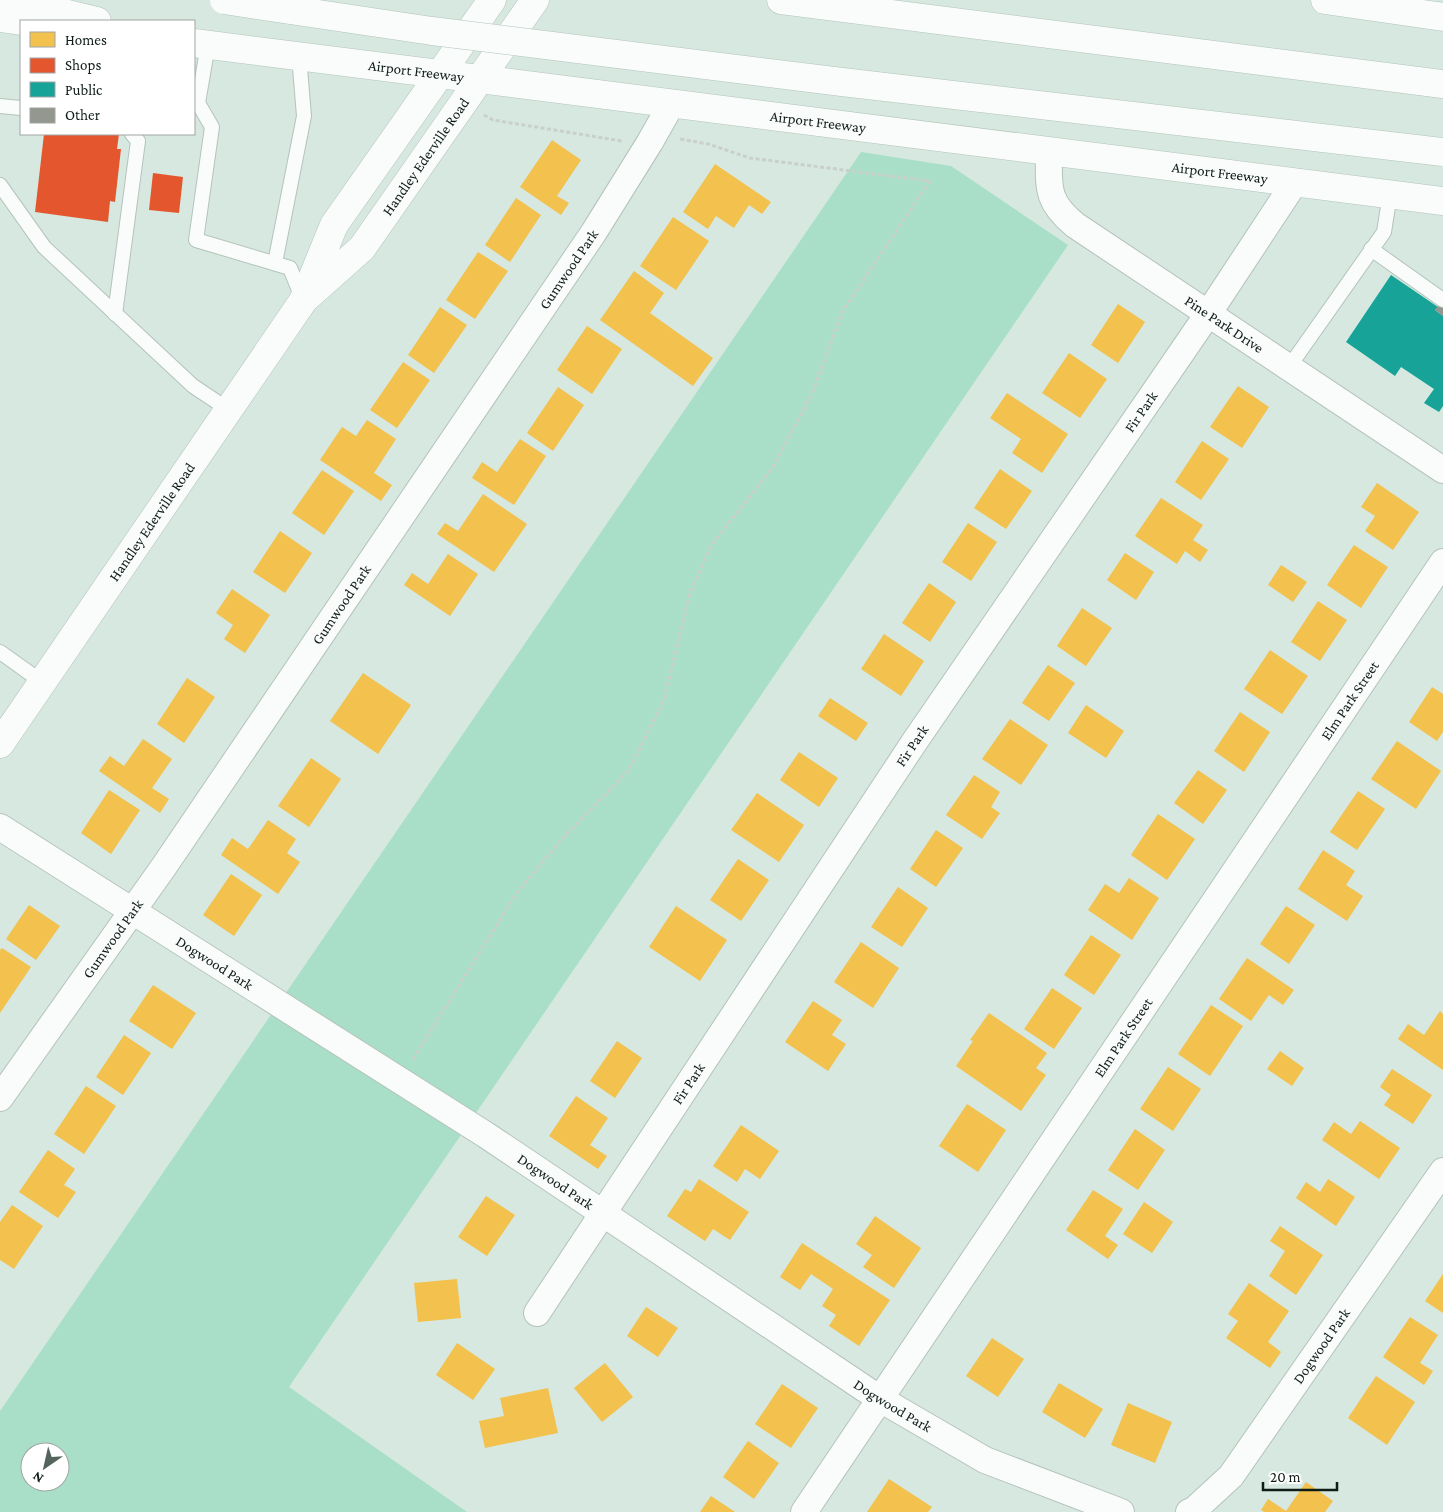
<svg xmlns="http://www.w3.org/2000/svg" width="1443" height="1512" font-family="'Crimson Pro',serif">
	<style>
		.green { fill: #a9dfc8; fill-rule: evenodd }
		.homes { fill: #f2c14e }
		.shops { fill: #e4572e }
		.public { fill: #17a398 }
		.building { fill: #939790 }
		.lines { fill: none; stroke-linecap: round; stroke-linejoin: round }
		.lane-casing { stroke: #b4c3bb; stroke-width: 16 }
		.street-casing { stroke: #b4c3bb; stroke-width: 28 }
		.secondary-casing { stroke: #b4c3bb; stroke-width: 29 }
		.highway-casing { stroke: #b4c3bb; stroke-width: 29 }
		.path { stroke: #cacfcc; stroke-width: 3; stroke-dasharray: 4 2.5; stroke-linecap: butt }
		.lane { stroke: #f9fcfa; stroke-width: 14 }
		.street { stroke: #f9fcfa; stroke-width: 26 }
		.secondary { stroke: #f9fcfa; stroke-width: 28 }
		.highway { stroke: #f9fcfa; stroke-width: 28 }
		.highway-bridge-casing { stroke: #b4c3bb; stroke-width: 29; stroke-linecap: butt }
		.highway-bridge { stroke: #f9fcfa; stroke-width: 28 }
		.labels { text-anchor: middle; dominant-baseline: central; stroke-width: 5; stroke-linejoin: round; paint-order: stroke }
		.street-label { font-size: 15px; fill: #101d17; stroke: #fff }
	</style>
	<rect width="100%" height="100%" fill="#d6e8df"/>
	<path class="green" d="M861 152 951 166 1068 245 289 1387 467 1512H0V1411ZM30 1452H60V1482H30Z"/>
	<g class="homes">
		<path d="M552 140 581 160 557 196 569 203 561 215 520 187Z"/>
		<path d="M715 164 771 202 762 214 749 205 734 228 716 216 708 229 683 212Z"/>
		<path d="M516 198 541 215 510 262 485 245Z"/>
		<path d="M673 217 709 241 676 290 640 266Z"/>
		<path d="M478 252 508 271 475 319 446 300Z"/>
		<path d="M634 271 664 293 650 313 713 358 693 386 600 320Z"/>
		<path d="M1118 304 1145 322 1118 363 1091 345Z"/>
		<path d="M440 307 467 325 434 373 408 355Z"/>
		<path d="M587 326 622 349 592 394 557 370Z"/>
		<path d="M1069 353 1107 379 1080 418 1042 393Z"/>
		<path d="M403 362 430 380 397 428 370 410Z"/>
		<path d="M1238 386 1269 407 1242 448 1210 427Z"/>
		<path d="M558 387 584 405 553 451 527 433Z"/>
		<path d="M1007 393 1068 434 1042 473 1012 453 1021 439 990 418Z"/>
		<path d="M367 420 396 439 374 473 392 485 381 501 320 460 342 427 356 436Z"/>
		<path d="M520 439 546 456 514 505 472 478 482 462 497 472Z"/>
		<path d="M1202 441 1229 459 1201 500 1175 482Z"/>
		<path d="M1000 469 1032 491 1006 529 974 508Z"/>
		<path d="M322 470 354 491 324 535 292 513Z"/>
		<path d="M1377 483 1419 512 1393 550 1365 531 1375 516 1361 507Z"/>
		<path d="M483 494 527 524 494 572 437 534 445 523 458 531Z"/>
		<path d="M1161 498 1203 525 1193 540 1208 550 1200 562 1185 551 1177 564 1135 536Z"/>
		<path d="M968 523 997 542 971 581 942 562Z"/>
		<path d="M280 531 312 553 285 593 253 572Z"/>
		<path d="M1354 545 1388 567 1361 608 1327 585Z"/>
		<path d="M1125 553 1154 572 1136 600 1107 580Z"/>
		<path d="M448 554 478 574 450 616 404 585 412 573 428 584Z"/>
		<path d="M1281 565 1307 582 1293 602 1268 585Z"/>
		<path d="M929 583 956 602 930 642 902 623Z"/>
		<path d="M232 589 270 615 245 653 224 639 233 625 216 613Z"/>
		<path d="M1318 601 1347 620 1320 661 1291 642Z"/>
		<path d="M1082 608 1112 628 1086 666 1057 646Z"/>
		<path d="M884 634 924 661 901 696 861 669Z"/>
		<path d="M1270 650 1308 676 1282 714 1244 689Z"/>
		<path d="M1048 665 1075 683 1049 721 1022 703Z"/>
		<path d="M363 673 411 705 378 754 330 721Z"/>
		<path d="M187 678 215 697 184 743 157 724Z"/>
		<path d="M1432 687 1443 694V732L1437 741 1409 722Z"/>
		<path d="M830 698 868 723 856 741 818 716Z"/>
		<path d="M1086 705 1124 731 1106 758 1068 733Z"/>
		<path d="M1240 712 1270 732 1244 772 1214 751Z"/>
		<path d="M1010 719 1048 745 1021 785 982 759Z"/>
		<path d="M143 739 172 759 152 788 169 799 160 813 99 771 110 756 124 766Z"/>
		<path d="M1397 741 1441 771 1416 809 1371 779Z"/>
		<path d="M799 752 838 778 819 807 780 780Z"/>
		<path d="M311 758 341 779 309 827 278 806Z"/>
		<path d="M1198 770 1227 790 1203 824 1174 803Z"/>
		<path d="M974 775 1000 792 991 807 1000 813 982 839 946 815Z"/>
		<path d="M109 790 140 810 111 854 81 833Z"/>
		<path d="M1358 791 1385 809 1357 850 1330 832Z"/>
		<path d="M757 793 804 825 779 862 731 830Z"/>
		<path d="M1158 814 1195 839 1167 880 1131 855Z"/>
		<path d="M268 820 296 839 287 853 300 862 278 894 221 855 232 838 248 849Z"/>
		<path d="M936 830 963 848 936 887 910 869Z"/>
		<path d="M1323 850 1355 871 1346 885 1363 896 1347 921 1298 889Z"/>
		<path d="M738 859 769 880 741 921 710 900Z"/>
		<path d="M231 874 262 895 234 936 203 915Z"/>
		<path d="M1129 878 1159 898 1132 940 1088 910 1105 884 1119 893Z"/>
		<path d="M898 887 928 908 902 947 871 927Z"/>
		<path d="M29 905 60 926 36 960 6 939Z"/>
		<path d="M676 906 727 940 700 981 649 947Z"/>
		<path d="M1286 906 1315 925 1289 964 1260 944Z"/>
		<path d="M1091 935 1121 955 1094 995 1064 975Z"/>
		<path d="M861 942 899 968 873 1008 834 982Z"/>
		<path d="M2 948 31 967 0 1013V950Z"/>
		<path d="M1247 958 1294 990 1283 1005 1269 995 1251 1021 1219 999Z"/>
		<path d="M153 985 196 1013 172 1049 129 1021Z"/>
		<path d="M1052 988 1082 1008 1054 1049 1024 1029Z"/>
		<path d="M813 1001 842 1020 832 1035 846 1044 828 1071 785 1042Z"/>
		<path d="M1211 1005 1243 1026 1210 1076 1178 1054Z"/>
		<path d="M1440 1011 1443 1014V1070L1398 1039 1408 1024 1424 1035Z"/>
		<path d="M989 1013 1047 1053 1036 1068 1046 1075 1021 1111 956 1066 973 1041 970 1040Z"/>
		<path d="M124 1035 151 1053 123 1095 96 1077Z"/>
		<path d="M617 1041 642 1058 615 1098 590 1081Z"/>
		<path d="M1280 1051 1304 1068 1292 1086 1267 1069Z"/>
		<path d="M1168 1067 1201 1089 1173 1131 1140 1109Z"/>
		<path d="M1392 1069 1432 1095 1413 1124 1384 1105 1391 1095 1380 1087Z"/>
		<path d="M86 1086 116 1106 84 1154 54 1134Z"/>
		<path d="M576 1096 608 1118 590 1145 607 1156 598 1169 549 1136Z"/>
		<path d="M967 1104 1006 1130 978 1172 939 1146Z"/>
		<path d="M1360 1121 1400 1148 1379 1179 1322 1140 1334 1122 1351 1134Z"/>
		<path d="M741 1125 779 1151 760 1179 745 1169 737 1182 713 1166Z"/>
		<path d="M1135 1129 1165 1150 1138 1190 1108 1170Z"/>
		<path d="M48 1150 75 1169 64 1185 76 1192 58 1218 19 1192Z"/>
		<path d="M699 1179 749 1212 730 1240 713 1229 705 1241 667 1216 685 1189 691 1192Z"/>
		<path d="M1328 1179 1355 1197 1336 1226 1296 1198 1306 1182 1320 1192Z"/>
		<path d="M1093 1190 1123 1209 1105 1236 1118 1245 1108 1259 1066 1230Z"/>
		<path d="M486 1196 515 1215 487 1256 458 1237Z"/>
		<path d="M1144 1202 1173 1222 1152 1253 1123 1234Z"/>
		<path d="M12 1205 43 1226 14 1269 0 1260V1222Z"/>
		<path d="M875 1216 921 1248 894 1288 863 1267 872 1255 856 1244Z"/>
		<path d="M1280 1226 1323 1255 1296 1295 1269 1276 1285 1251 1270 1241Z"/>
		<path d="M802 1243 890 1300 859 1346 829 1326 836 1315 822 1306 833 1289 811 1274 800 1290 780 1277Z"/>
		<path d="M1443 1274V1313L1425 1301Z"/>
		<path d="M457 1279 461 1318 418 1322 414 1283Z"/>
		<path d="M1249 1283 1289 1311 1268 1342 1281 1352 1270 1368 1226 1338 1238 1321 1228 1314Z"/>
		<path d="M646 1307 678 1328 658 1357 627 1336Z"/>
		<path d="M1410 1317 1438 1335 1420 1363 1433 1371 1424 1385 1383 1357Z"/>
		<path d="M992 1338 1024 1359 998 1397 966 1376Z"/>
		<path d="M457 1343 495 1369 473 1400 436 1375Z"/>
		<path d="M605 1363 633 1397 602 1422 574 1388Z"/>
		<path d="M1376 1376 1415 1402 1387 1445 1348 1418Z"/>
		<path d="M1059 1383 1103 1409 1085 1438 1042 1412Z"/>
		<path d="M782 1384 818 1408 791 1448 755 1424Z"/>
		<path d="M548 1388 558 1433 485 1448 479 1421 504 1416 500 1398Z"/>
		<path d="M1128 1403 1172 1422 1155 1463 1111 1445Z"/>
		<path d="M748 1441 779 1463 754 1499 723 1477Z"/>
		<path d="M889 1479 932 1507 928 1512H867Z"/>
		<path d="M1306 1482 1333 1501 1325 1512H1264L1261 1510 1268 1499 1286 1511Z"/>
		<path d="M711 1496 735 1512H700Z"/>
	</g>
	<g class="shops">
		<path d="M44 134H119L117 149H121L115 202 110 201 108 222 35 212Z"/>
		<path d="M153 173 183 177 179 213 149 210Z"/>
	</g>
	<path class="public" d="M1391 275 1438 307 1435 310 1443 316V406L1439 412 1424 403 1434 389 1401 367 1395 376 1346 342Z"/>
	<path class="building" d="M1443 299V316L1435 310Z"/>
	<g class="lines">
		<defs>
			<g id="lane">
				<path d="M208 45 198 103 212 127 196 240 290 268 303 300"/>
				<path d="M0 106 21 108"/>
				<path d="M0 185 44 247 193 386 229 410"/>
				<path d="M1371 249 1443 300"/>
				<path d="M275 263 304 116 299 56"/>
				<path d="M115 314 138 141 132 134"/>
				<path d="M1289 367 1384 232 1390 194"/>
				<path d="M0 652 42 682"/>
			</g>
			<g id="street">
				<path id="s1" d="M1049 151C1049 187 1045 200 1075 225L1443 470"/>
				<path id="s2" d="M0 827 486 1135 880 1399 985 1460 1121 1512"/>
				<path id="s3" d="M0 1098 165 865 594 232 650 142 672 103"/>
				<path id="s4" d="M537 1313 915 741 1208 314 1295 182"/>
				<path id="s5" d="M804 1512 1443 562"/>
				<path id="s6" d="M1189 1512 1194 1510 1231 1476 1443 1171"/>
			</g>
			<g id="secondary">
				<path d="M0 18 23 21"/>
				<path id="s7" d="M194 43 1443 201"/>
				<path id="s8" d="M307 297 362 248 535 0"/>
				<path id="s9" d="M0 744 303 301 334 225 492 0"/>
			</g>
			<g id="highway">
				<path d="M9 0 97 21"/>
				<path d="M781 0 1443 84"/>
				<path d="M1325 0 1443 17"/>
			</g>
		</defs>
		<use href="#lane" class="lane-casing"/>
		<use href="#street" class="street-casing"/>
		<use href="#secondary" class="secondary-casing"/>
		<use href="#highway" class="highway-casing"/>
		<g class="path">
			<path d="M484 115 493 120 622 141"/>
			<path d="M413 1059 516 894 563 838 629 770 664 700 690 593 712 544 772 469 812 394 842 312 930 181 750 158 708 144 680 139"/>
		</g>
		<use href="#lane" class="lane"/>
		<use href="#street" class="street"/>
		<use href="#secondary" class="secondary"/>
		<use href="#highway" class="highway"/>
		<defs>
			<path id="highway-bridge" d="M224 0 432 31 842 82 1443 152"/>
		</defs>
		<use href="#highway-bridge" class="highway-bridge-casing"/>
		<use href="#highway-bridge" class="highway-bridge"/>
	</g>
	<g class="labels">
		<g class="street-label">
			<text stroke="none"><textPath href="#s7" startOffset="224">Airport Freeway</textPath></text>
			<text stroke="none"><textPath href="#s7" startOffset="629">Airport Freeway</textPath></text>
			<text stroke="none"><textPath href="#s8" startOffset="185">Handley Ederville Road</textPath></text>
			<text stroke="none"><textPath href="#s7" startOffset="1034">Airport Freeway</textPath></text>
			<text stroke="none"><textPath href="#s3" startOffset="1005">Gumwood Park</textPath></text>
			<text stroke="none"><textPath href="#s1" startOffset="262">Pine Park Drive</textPath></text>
			<text stroke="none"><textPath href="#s4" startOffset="1085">Fir Park</textPath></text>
			<text stroke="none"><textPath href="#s9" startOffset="269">Handley Ederville Road</textPath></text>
			<text stroke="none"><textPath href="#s3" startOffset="600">Gumwood Park</textPath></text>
			<text stroke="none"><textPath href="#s5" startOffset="978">Elm Park Street</textPath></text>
			<text stroke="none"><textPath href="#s4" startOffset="680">Fir Park</textPath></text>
			<text stroke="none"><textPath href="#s3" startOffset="195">Gumwood Park</textPath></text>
			<text stroke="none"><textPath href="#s2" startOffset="254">Dogwood Park</textPath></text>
			<text stroke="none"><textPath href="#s5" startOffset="572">Elm Park Street</textPath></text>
			<text stroke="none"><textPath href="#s4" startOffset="275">Fir Park</textPath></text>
			<text stroke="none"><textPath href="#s2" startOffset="659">Dogwood Park</textPath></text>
			<text stroke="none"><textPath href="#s6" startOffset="214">Dogwood Park</textPath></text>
			<text stroke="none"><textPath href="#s2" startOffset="1064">Dogwood Park</textPath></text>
		</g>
	</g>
	<rect x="20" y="20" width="175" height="115" fill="#ffffff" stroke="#9fa5a2"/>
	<rect x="30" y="32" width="25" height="15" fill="#f2c14e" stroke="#9fa5a2"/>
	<text x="65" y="45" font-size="15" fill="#101d17">Homes</text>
	<rect x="30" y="58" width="25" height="15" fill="#e4572e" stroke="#9fa5a2"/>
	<text x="65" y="70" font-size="15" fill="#101d17">Shops</text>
	<rect x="30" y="82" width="25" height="15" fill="#17a398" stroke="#9fa5a2"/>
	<text x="65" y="95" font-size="15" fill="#101d17">Public</text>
	<rect x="30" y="108" width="25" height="15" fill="#939790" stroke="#9fa5a2"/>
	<text x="65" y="120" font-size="15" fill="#101d17">Other</text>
	<g transform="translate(45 1467) rotate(214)"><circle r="24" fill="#ffffff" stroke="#9fa5a2"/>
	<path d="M0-4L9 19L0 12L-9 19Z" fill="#55645d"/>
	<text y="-8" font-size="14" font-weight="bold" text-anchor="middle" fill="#101d17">N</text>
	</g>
	<path d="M1263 1482v8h74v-8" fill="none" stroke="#101d17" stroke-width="2.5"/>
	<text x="1270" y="1482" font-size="15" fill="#101d17" stroke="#ffffff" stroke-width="4" paint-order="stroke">20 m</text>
</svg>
